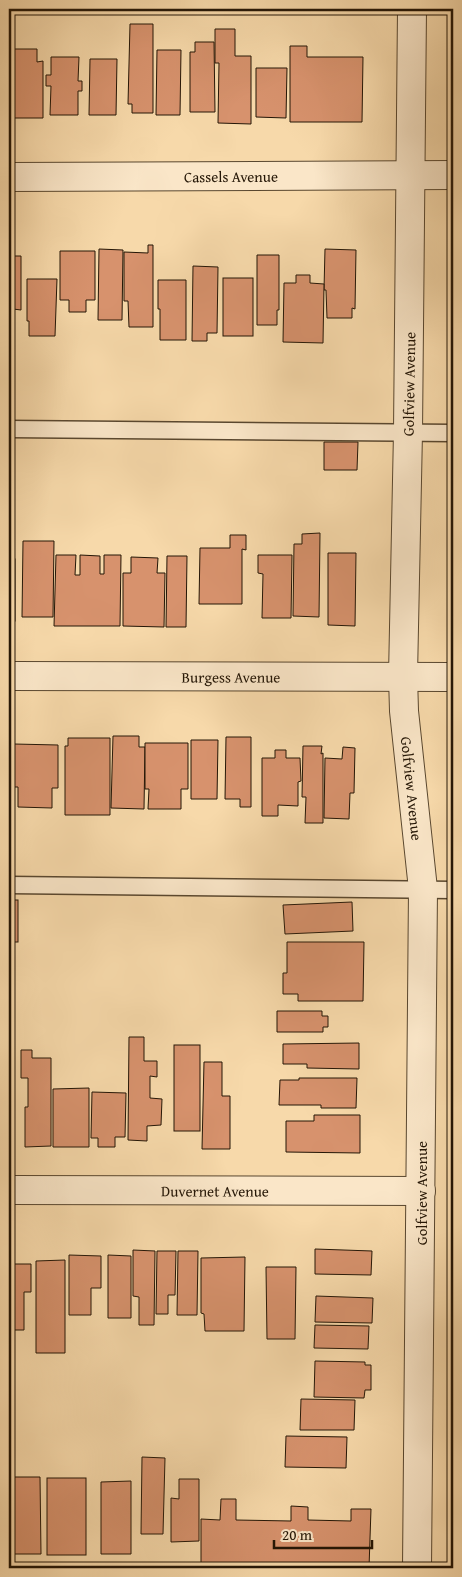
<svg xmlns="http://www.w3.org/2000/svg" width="462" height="1577" font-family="'Gentium Book Plus',serif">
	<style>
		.building { fill: #d7926d; stroke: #241606 }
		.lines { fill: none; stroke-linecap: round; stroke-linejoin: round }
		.lane-casing { stroke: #59472f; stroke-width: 19 }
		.street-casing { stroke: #59472f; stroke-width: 30 }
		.lane { stroke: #fae6c8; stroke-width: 16 }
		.street { stroke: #fae6c8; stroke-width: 28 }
		.labels { text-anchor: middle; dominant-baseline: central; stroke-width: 4; stroke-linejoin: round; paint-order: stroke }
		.street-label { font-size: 15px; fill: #241606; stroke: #fae6c8 }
	</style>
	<rect width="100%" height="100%" fill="#f7d9aa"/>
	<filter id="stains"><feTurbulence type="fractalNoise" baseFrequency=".004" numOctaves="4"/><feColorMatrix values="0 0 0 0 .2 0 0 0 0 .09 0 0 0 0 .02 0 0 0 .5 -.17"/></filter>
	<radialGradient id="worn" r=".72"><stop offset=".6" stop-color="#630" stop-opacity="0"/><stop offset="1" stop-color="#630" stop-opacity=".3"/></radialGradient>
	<g class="building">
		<path d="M130 24H153V113H132V104H128Z"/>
		<path d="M215 29H235V56H251V124L218 123 219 63H215Z"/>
		<path d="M195 42H214L215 112H190V52H195Z"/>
		<path d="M290 46H307V57H363L362 122H290Z"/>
		<path d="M12 49H37V62L43 61V118H9V62H13Z"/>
		<path d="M157 50H181L180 115H156Z"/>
		<path d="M51 57H79L78 81H82V91H78V115H50L51 86H46V75H51Z"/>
		<path d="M90 59H117L116 115H89Z"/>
		<path d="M256 68H287L286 118 256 117Z"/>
		<path d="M148 245H153V327H129L128 301H124V252L148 253Z"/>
		<path d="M99 249 123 250 122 320H98Z"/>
		<path d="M325 249 356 250 355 309 352 308V318H327L326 290H324Z"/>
		<path d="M60 251H95V300H86V312H69V300H60Z"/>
		<path d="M257 255H279V310H277V325H257Z"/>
		<path d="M9 256H21V310L13 309V321H10L9 329Z"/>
		<path d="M193 266 218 267 217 333H207V341H192Z"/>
		<path d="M296 275H310V283L324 284 323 343 283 342 284 283H296Z"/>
		<rect x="223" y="278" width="30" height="58"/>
		<path d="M27 279H57L55 336H29V321H27Z"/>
		<path d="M158 280H186V340H160V309H158Z"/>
		<path d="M324 442H358L357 470H324Z"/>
		<path d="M320 533 319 617 293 616 294 544H302V534Z"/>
		<path d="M230 535H246V550L242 549V604H199L200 548H230Z"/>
		<path d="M23 541H54L53 617H22Z"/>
		<path d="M328 553H356L355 626 328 625Z"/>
		<path d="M56 555H76L75 575H80V555L100 556V574H104V555H121L120 626H54Z"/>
		<path d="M258 555H292L291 618H262L263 574 258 573Z"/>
		<path d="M167 556H187L186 627H166Z"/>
		<path d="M131 557 158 558 157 573H165L164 627 123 626V573H131Z"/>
		<rect x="9" y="559" width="6" height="62"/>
		<path d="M113 736H139V747H145L144 809 111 808Z"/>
		<path d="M226 737H251V807H240V799H225Z"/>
		<path d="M68 738H110V815H65V746H68Z"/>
		<path d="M191 740H218L217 799H191Z"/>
		<rect x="451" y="742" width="2" height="72"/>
		<path d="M145 743H188V789H181V809H148L149 789H145Z"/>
		<path d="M14 744 58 745V788H52V808L18 807V787H13Z"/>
		<path d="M303 746H322L321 754 323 753V823H305L306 797H302Z"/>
		<path d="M343 747 355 748 354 793H350L349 819 324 818 325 758 342 759Z"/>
		<path d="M275 750H286V758H300L301 781 298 782V806L278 805V816H262V758H275Z"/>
		<rect x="9" y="900" width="9" height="42"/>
		<path d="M352 902 353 931 285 934 283 905Z"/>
		<path d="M287 942H364L363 1001H298V994H283V973H287Z"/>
		<path d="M277 1011H322V1016H328V1027H323V1032H277Z"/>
		<path d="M129 1037H144V1061H157V1077L150 1076V1098L162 1099 161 1125 147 1126V1141L128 1140Z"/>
		<path d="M9 1040H13L12 1117H9Z"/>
		<path d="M359 1043V1069L307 1068V1064H283V1044Z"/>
		<rect x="174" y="1045" width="26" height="86"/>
		<path d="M21 1050H32V1058H51V1146L25 1147V1107H28V1078H21Z"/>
		<path d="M204 1062H222V1096H230V1149H202Z"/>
		<path d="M299 1078H357L356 1108H321V1105H279L280 1080H299Z"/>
		<path d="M89 1088V1147H53V1089Z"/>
		<path d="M92 1092 126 1093 125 1137H115V1147H98V1138H91Z"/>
		<path d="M314 1115H360V1153L286 1152V1121H314Z"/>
		<path d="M315 1249 372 1251 371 1275 315 1274Z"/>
		<path d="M133 1250 155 1251 154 1325H139V1297L133 1296Z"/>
		<path d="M157 1251H176L175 1295H168V1314H156Z"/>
		<path d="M178 1251H198L197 1315H177Z"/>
		<path d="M69 1255 101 1256V1288H91V1315H69Z"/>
		<path d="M108 1255 131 1256V1318H108Z"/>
		<path d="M245 1257 244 1331H205L204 1314 201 1313V1258Z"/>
		<path d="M65 1260V1353H36V1261Z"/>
		<path d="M9 1264H31V1292H24V1330H9Z"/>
		<path d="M266 1267H296L295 1339H267Z"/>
		<path d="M316 1296 373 1298 372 1323 315 1322Z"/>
		<path d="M315 1325 369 1326 368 1349 314 1348Z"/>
		<path d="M315 1361 365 1362V1365H371V1390H365L364 1398 314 1397Z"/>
		<path d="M301 1399 355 1400 354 1430H300Z"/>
		<path d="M286 1436 347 1437 346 1468 285 1467Z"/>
		<path d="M142 1457 165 1458 163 1534H141Z"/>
		<path d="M9 1477H40L41 1554H9Z"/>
		<rect x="47" y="1478" width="39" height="77"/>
		<path d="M179 1479H199V1541L171 1542V1498L179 1499Z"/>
		<path d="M131 1481V1554H101V1482Z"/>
		<path d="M221 1499H236V1520L291 1521V1506L308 1507V1520L351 1521V1509H371L369 1568H201V1519L220 1520Z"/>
	</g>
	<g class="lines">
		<defs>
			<g id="lane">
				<path d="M9 429 453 433"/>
				<path d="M9 885 453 890"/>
			</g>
			<g id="street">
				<path id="s1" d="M412 9 408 432 403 676 404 711 423 889 417 1568"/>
				<path id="s2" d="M9 177 453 175"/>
				<path id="s3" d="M9 676 453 677"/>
				<path id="s4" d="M9 1190 421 1191"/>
			</g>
		</defs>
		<use href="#lane" class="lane-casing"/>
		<use href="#street" class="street-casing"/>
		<use href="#lane" class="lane"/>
		<use href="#street" class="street"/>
	</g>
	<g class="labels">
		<g class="street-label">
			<text stroke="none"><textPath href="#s2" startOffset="222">Cassels Avenue</textPath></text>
			<text transform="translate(409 384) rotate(-89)">Golfview Avenue</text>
			<text stroke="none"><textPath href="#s3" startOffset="222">Burgess Avenue</textPath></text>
			<text stroke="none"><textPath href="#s1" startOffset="780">Golfview Avenue</textPath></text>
			<text stroke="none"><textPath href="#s4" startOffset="206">Duvernet Avenue</textPath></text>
			<text transform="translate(421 1193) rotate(-90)">Golfview Avenue</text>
		</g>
	</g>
	<rect width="462" height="1577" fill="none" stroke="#f7d9aa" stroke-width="30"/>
	<rect x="10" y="10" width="442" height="1557" fill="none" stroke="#241606" stroke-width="2.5"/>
	<rect x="15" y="15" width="432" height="1547" fill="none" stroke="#241606"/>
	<path d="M274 1540v8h98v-8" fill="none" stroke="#241606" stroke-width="2.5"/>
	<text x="282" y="1540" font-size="15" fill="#241606" stroke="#fae6c8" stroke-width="4" paint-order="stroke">20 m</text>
	<rect width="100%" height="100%" filter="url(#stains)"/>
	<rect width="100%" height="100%" fill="url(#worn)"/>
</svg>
